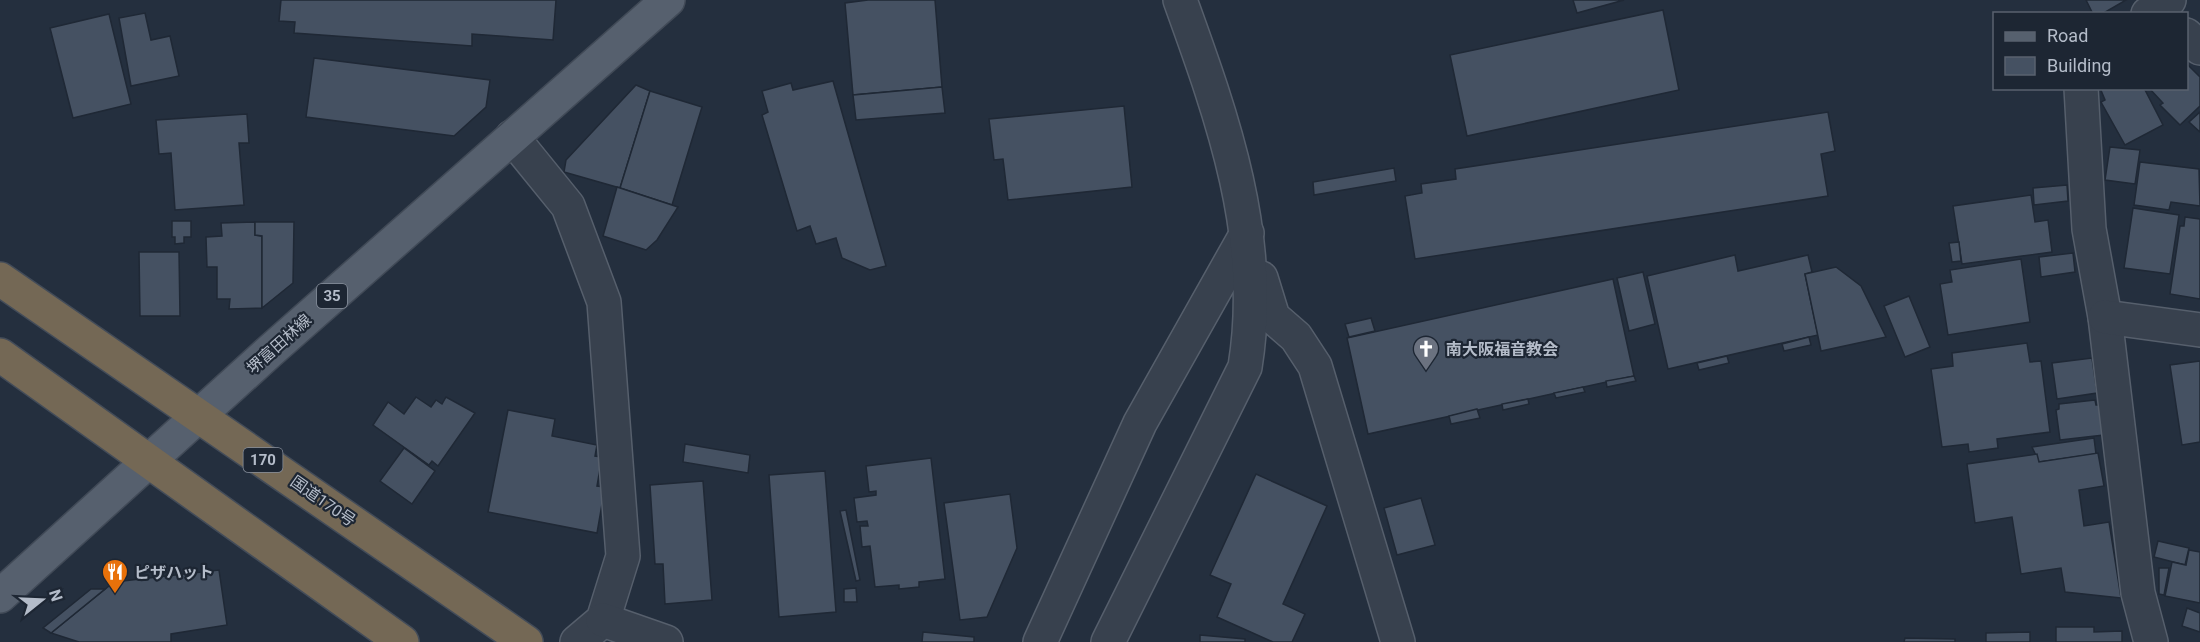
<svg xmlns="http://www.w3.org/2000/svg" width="2200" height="642" font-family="Roboto,'Noto Sans JP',sans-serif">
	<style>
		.building { fill: #455162; stroke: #1f2835; stroke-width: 1.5 }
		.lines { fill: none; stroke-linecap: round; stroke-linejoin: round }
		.minor-casing { stroke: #565f6c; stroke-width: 36 }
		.major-casing { stroke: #414a57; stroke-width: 36 }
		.highway-casing { stroke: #434c59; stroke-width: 36 }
		.minor { stroke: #38414e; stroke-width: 33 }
		.major { stroke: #56606e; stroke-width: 33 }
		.highway { stroke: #746855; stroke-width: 33 }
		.labels { text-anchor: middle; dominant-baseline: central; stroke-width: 4.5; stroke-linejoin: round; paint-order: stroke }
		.shield { fill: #1d2633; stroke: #878f9c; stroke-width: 1.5 }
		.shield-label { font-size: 15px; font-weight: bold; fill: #b4bcc9 }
		.street-label { font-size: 16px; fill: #b4bcc9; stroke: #1d2633 }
		.poi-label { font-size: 16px; font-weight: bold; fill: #b4bcc9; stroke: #1d2633; text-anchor: start }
	</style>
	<rect width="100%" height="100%" fill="#242f3e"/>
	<g class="building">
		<path d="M281 0H556L553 40 472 34V46L294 33 295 22 279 21Z"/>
		<path d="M868 0H935L942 87 853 95 845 3Z"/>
		<path d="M1573 0H1624L1577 13Z"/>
		<path d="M2086 0H2126L2102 14H2093Z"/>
		<path d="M1663 10 1679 90 1467 136 1450 55Z"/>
		<path d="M145 13 151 40 170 36 179 76 131 86 119 18Z"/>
		<path d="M109 14 131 104 73 118 50 28Z"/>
		<path d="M314 58 490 80 486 107 454 136 306 117Z"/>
		<path d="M2186 63 2200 77V106L2180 125 2160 105 2163 103 2149 88H2186Z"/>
		<path d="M833 81 886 266 870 270 842 258 836 238 816 244 810 226 797 231 762 115 768 112 762 91 791 83 793 90Z"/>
		<path d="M636 85 650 91 620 188 564 172 566 160Z"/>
		<path d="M942 87 945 113 856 120 853 95Z"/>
		<path d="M2100 88H2144L2163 125 2125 145 2101 102 2105 100Z"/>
		<path d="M650 91 702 107 672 205 620 188Z"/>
		<path d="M1124 106 1132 187 1008 200 1003 159 994 160 989 119Z"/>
		<path d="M1828 112 1835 151 1821 154 1828 196 1415 259 1405 196 1422 193 1421 184 1456 179 1455 169Z"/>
		<path d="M2200 112V132L2189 122Z"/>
		<path d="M247 114 249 143H239L244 205 175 210 171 153 159 154 156 120Z"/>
		<path d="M2110 147 2140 150 2135 184 2105 180Z"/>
		<path d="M2140 162 2199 169 2200 206 2171 202 2169 210 2134 205Z"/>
		<path d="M1394 168 1396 181 1314 195 1313 182Z"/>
		<path d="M2067 185 2068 201 2034 205 2033 188Z"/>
		<path d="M617 187 678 207 657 240 646 250 603 236Z"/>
		<path d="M2031 195 2035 222 2048 220 2052 252 1962 264 1953 206Z"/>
		<path d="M2133 208 2179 215 2170 274 2124 268Z"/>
		<path d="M2185 217 2200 219V299L2170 294 2180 226H2184Z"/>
		<path d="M172 221H191V237H184V243L175 244V237H172Z"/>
		<path d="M255 222V235L262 236V308L229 309 230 299H217V267H207L206 237 222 236 221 223Z"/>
		<path d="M255 222H294L293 283 262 308V236L255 235Z"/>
		<path d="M1959 242 1961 261 1952 262 1949 243Z"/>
		<path d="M139 252H179L180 316H140Z"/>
		<path d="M2073 253 2075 272 2041 277 2039 257Z"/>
		<path d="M1735 255 1738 271 1808 255 1812 272 1805 274 1818 335 1668 369 1647 276Z"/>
		<path d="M2021 259 2030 322 1948 335 1940 284 1952 282 1950 270Z"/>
		<path d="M1836 267 1861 286 1886 337 1821 351 1805 274Z"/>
		<path d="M1643 272 1655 324 1629 331 1617 278Z"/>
		<path d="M1613 279 1634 376 1368 434 1347 338Z"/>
		<path d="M1909 296 1930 347 1905 357 1884 306Z"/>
		<path d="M1371 318 1375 331 1349 337 1345 324Z"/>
		<path d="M1809 337 1811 345 1784 351 1782 344Z"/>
		<path d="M2027 343 2030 362 2041 361 2050 432 1997 439 1998 448 1969 452 1968 444 1942 447 1931 369 1953 366 1952 353Z"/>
		<path d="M1727 356 1729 363 1699 370 1697 363Z"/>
		<path d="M2092 358 2097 393 2057 399 2052 363Z"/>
		<path d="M2200 361V442L2182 445 2170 365Z"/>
		<path d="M1634 376 1636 381 1607 387 1606 381Z"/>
		<path d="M1583 387 1585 392 1556 398 1554 393Z"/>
		<path d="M416 397 431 407 436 400 442 404 446 397 475 413 438 466 432 461 429 465 373 425 388 402 404 414Z"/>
		<path d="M1528 399 1529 404 1503 410 1502 404Z"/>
		<path d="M2095 400 2096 405H2101L2104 435 2060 440 2056 410 2059 409V404Z"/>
		<path d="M1477 409 1480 418 1451 424 1449 416Z"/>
		<path d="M508 410 555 419 552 436 597 445 595 456 602 457 597 486 605 487 597 533 488 512Z"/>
		<path d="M2094 438 2096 454 2039 462 2032 447Z"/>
		<path d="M685 444 750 455 748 473 683 462Z"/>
		<path d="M404 448 435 471 412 504 380 481Z"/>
		<path d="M2098 453 2104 486 2079 490 2084 526 2109 522 2121 598 2065 592 2061 568 2021 574 2012 517 1975 523 1967 464 2037 454 2039 462Z"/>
		<path d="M931 458 945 579 919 582V587L899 589V585L875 587 870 546 862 547 860 526H868L867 521 857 522 854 498 876 495V491L869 492 866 466Z"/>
		<path d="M825 471 836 612 779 617 769 475Z"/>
		<path d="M1256 474 1327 506 1283 604 1305 614 1292 642H1273L1217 617 1231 584 1210 575Z"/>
		<path d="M703 481 712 600 665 604 663 564H655L650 485Z"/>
		<path d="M1010 494 1017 548 987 617 960 620 944 503Z"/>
		<path d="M1421 498 1435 545 1397 555 1384 508Z"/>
		<path d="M846 510 860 580 856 581 840 511Z"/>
		<path d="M2158 541 2189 548 2185 565 2154 557Z"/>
		<path d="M2189 550 2200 552V603L2165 596 2172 562 2186 565Z"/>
		<path d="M2159 568H2169L2164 595 2159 594Z"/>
		<path d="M219 570 227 625 171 634V642H79L51 633 114 582Z"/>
		<path d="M856 588 857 602H844V589Z"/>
		<path d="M91 589H105L51 633 43 628Z"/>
		<path d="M2187 608 2200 613V632L2182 626Z"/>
		<path d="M2056 627H2094V632L2122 631V642H2056Z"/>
		<path d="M923 632 974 637V642H922Z"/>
		<path d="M2030 632V642H1986V633Z"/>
		<path d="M1200 635 1245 639V642H1200Z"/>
		<path d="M1905 638 1955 639V642H1904Z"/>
	</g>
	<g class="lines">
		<defs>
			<g id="minor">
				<path d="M2148 14 2169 0"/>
				<path d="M2186 35 2200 48"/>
				<path d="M2081 88 2089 229 2105 317 2138 593 2151 642"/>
				<path d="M512 137 568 206 604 302 623 556 603 620 577 642"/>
				<path d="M1261 278 1273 317 1296 337 1315 366 1398 642"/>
				<path d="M2105 317 2200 330"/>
				<path d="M603 620 666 642"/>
				<path d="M1040 642 1140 423 1247 233"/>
				<path d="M1108 642 1245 367C1266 238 1223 119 1180 0"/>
			</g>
			<path id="major" d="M0 596 269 352 668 0"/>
			<g id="highway">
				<path d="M0 279 526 642"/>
				<path d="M0 355 402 642"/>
			</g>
		</defs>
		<use href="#minor" class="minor-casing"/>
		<use href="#major" class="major-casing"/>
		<use href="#highway" class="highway-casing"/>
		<use href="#minor" class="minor"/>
		<use href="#major" class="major"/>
		<use href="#highway" class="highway"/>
	</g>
	<defs>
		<symbol id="church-pin" viewBox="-11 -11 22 30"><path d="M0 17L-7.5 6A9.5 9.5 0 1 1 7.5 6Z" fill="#6b7280" stroke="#1d2633"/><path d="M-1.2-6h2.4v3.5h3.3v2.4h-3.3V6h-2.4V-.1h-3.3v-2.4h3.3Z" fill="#fff"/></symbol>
		<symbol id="restaurant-pin" viewBox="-11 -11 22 30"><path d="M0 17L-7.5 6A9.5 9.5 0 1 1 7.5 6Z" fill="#e8710a" stroke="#1d2633"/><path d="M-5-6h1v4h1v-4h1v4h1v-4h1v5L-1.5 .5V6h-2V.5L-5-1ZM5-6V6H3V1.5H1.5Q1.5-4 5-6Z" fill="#fff"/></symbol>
	</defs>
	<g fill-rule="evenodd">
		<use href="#church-pin" x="1411" y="334" width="30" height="40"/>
		<use href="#restaurant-pin" x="100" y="557" width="30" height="40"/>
	</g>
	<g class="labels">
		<g class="shield">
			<rect x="317" y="284" width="30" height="24" rx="4.5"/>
			<rect x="243.5" y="448" width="39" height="24" rx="4.5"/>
		</g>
		<g class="shield-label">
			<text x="332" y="296">35</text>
			<text x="263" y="460">170</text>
		</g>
		<g class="street-label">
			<text transform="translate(279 344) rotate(-42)">堺富田林線</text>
			<text transform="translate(323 501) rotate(35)">国道170号</text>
		</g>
		<g class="poi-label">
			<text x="1446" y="349">南大阪福音教会</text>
			<text x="134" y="572">ピザハット</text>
		</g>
	</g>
	<rect x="1993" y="12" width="195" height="78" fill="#1d2633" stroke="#59626f" stroke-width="1.5"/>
	<rect x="2005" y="32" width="30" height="9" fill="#56606e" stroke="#59626f" stroke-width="1.5"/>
	<text x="2047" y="42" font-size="18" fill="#b4bcc9">Road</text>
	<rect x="2005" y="57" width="30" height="18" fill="#455162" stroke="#59626f" stroke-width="1.5"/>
	<text x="2047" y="72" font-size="18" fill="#b4bcc9">Building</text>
	<g transform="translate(42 600) rotate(72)" stroke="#1d2633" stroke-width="4.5" paint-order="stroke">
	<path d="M0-4.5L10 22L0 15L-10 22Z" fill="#b4bcc9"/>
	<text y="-9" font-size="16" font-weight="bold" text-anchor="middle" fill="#b4bcc9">N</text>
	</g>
</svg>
